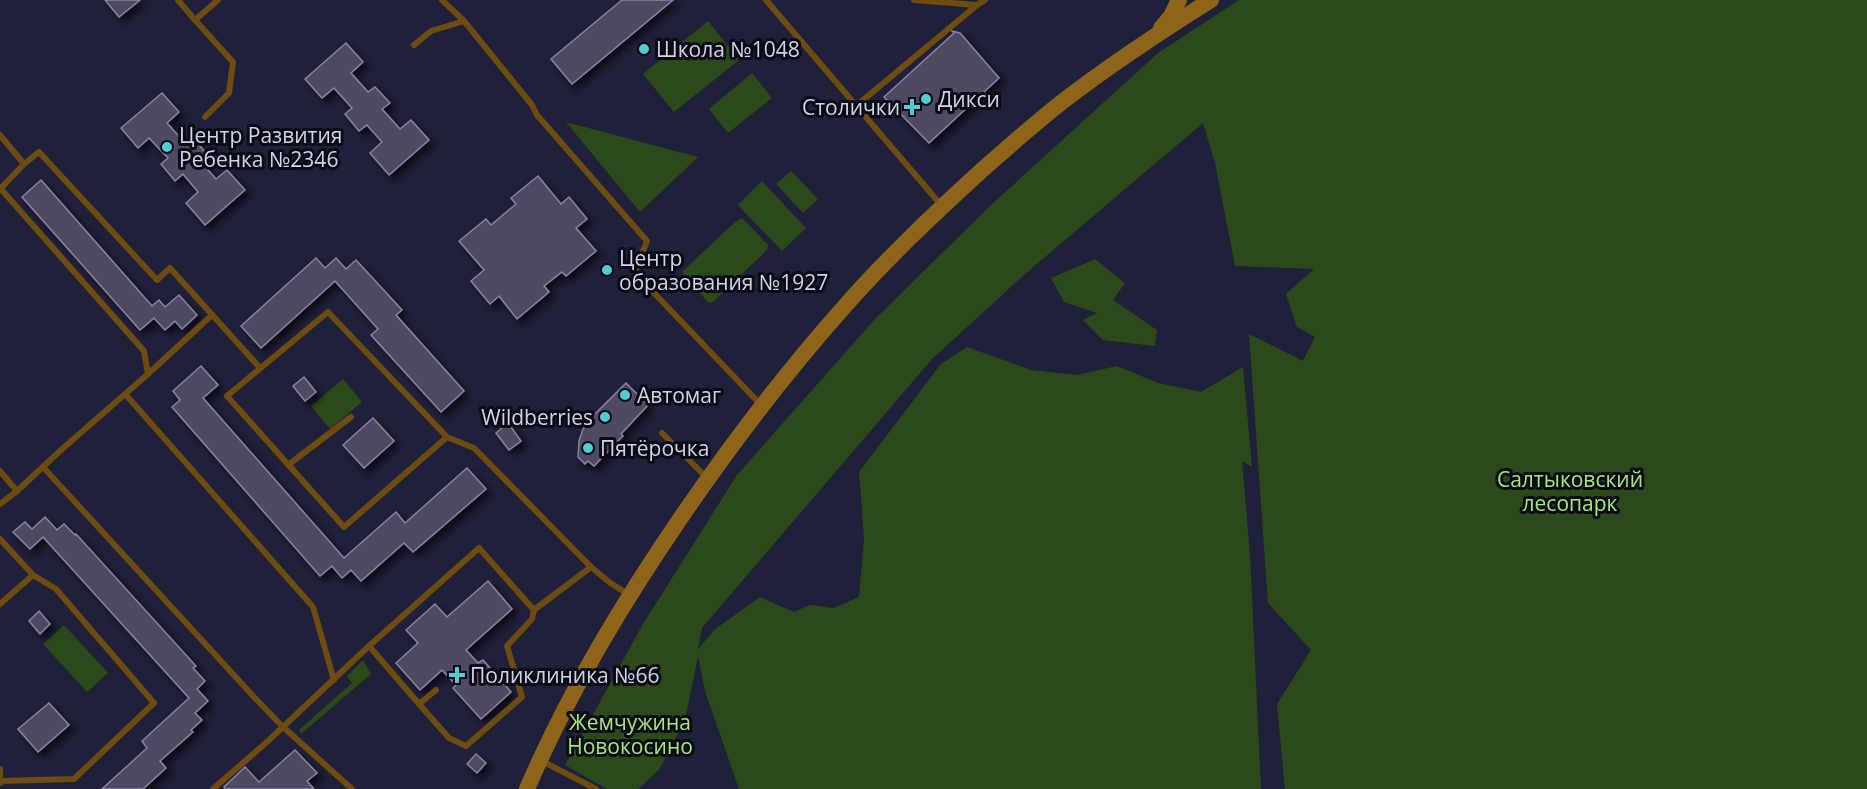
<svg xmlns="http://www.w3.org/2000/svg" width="1867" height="789" font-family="'Open Sans',sans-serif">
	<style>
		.green { fill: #2c4a19 }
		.building { fill: #4f4864; stroke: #8a82a1; stroke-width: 1.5; filter: url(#shadow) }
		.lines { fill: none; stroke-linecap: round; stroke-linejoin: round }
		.lane { stroke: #6d4b11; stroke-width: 6 }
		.secondary { stroke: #8e631a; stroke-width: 16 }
		.poi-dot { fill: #51ccd2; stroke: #0a0b16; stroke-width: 2 }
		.labels { text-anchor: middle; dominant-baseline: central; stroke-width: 6; stroke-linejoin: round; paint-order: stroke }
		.poi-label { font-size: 21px; fill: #d2d4e5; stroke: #0a0b16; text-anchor: start }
		.park-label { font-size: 21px; fill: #a4e87b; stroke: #0a0b16 }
	</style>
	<defs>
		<filter id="shadow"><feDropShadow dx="5" dy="5" stdDeviation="3" flood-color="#0009"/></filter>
	</defs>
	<rect width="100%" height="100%" fill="#1f2039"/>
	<g class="green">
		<path d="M1239 0H1867V789H1285L1277 704 1311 650 1268 603 1249 334 1303 361 1315 337 1297 327 1286 294 1314 269 1235 266 1215 163 1203 123 1025 274 932 359 702 628 698 649 714 630 760 597 794 612 810 605 834 608 859 597 864 538 859 472 941 364 967 347 1031 370 1077 375 1117 366 1158 383 1201 392 1243 367 1252 467 1242 461 1250 554 1261 789H739L705 691 698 656 685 720 659 770 638 789H607L565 765 643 624 737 475 875 319 990 206 1158 53Z"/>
		<path d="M708 21 739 60 674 112 643 74Z"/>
		<path d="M752 73 772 98 728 133 709 109Z"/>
		<path d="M566 122 698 157 640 212Z"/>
		<path d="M791 171 818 199 803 213 776 184Z"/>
		<path d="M762 181 806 228 782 251 738 205Z"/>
		<path d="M742 218 768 245 767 250 713 302 709 303 683 276V271L735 222Z"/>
		<path d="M1095 259 1125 283 1113 300 1157 330 1155 346 1103 340 1083 320 1097 313 1064 302 1051 278Z"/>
		<path d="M343 379 362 402 330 429 311 406Z"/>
		<path d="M64 625 108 673 87 692 43 644Z"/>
		<path d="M363 660 371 674 301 734 299 730 352 683 347 676Z"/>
	</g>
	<g class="building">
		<path d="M105 0H140L119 17Z"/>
		<path d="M622 0H673L572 84 551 59Z"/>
		<path d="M952 31 960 33 999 78 929 143 884 97 954 33Z"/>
		<path d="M346 43 363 62 351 73 368 92 375 87 390 103 382 109 400 129 411 120 429 140 389 175 370 153 382 142 367 125 359 131 345 114 352 108 334 88 322 98 305 79Z"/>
		<path d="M162 93 179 112 167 123 184 142 191 136 206 153 198 159 216 179 227 170 245 190 205 225 186 203 198 192 183 174 175 181 161 164 168 158 149 138 138 148 121 128Z"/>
		<path d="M538 176 561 204 569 197 587 219 576 228 596 251 566 276 562 272 544 286 549 292 517 319 499 296 490 304 471 281 484 270 459 241 486 219 491 225 516 204 511 198Z"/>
		<path d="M41 180 152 306 159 300 165 307 179 295 197 315 182 329 175 321 165 330 154 318 140 330 22 197Z"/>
		<path d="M316 258 325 268 336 258 346 269 356 260 402 310 396 315 464 391 441 412 371 335 378 329 335 281 261 348 241 326Z"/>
		<path d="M201 366 218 385 203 398 344 558 396 512 405 523 467 468 486 489 413 552 404 543 361 581 351 570 342 578 332 566 320 576 172 407 180 400 173 391Z"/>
		<path d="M304 377 316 392 305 401 293 386Z"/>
		<path d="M626 383 648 405 621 434 623 436 594 466 588 461 585 464 578 457 579 441 583 429 592 417Z"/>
		<path d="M373 418 394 441 364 468 343 445Z"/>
		<path d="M508 423 521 441 509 450 496 433Z"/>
		<path d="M45 517 57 530 64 524 75 535 76 534 196 666 193 668 205 681 197 689 208 701 195 713 202 720 191 730 193 732 160 761 166 768 143 789H102L147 748 142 741 189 698 43 537 30 549 13 532 25 522 32 529Z"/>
		<path d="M488 581 512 609 466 650 478 663 483 660 511 692 481 719 453 688 456 685 442 670 420 690 396 663 418 643 406 630 435 604 447 617Z"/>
		<path d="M39 611 50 624 40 634 29 621Z"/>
		<path d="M49 703 69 725 38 752 18 729Z"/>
		<path d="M295 750 317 773 307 781 314 789H225L224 787 245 767 259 782Z"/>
		<path d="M476 754 486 763 477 773 467 764Z"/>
	</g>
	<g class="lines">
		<g class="lane">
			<path d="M178 0 195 20 218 0"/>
			<path d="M442 0 464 21 532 105 537 115 647 241 635 273 761 405"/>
			<path d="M766 0 941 205"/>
			<path d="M914 0 977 5 985 0"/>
			<path d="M195 20 233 62 229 93 205 117"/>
			<path d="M414 45 431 31 464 21"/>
			<path d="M856 106 977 5"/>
			<path d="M0 135 24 164 1 188"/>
			<path d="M24 164 39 152 157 280 170 268 260 368"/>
			<path d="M0 188 144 351 148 374 61 450 17 491 0 504"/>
			<path d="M148 374 212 315"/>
			<path d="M126 395 313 607 334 680"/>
			<path d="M662 433 707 478"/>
			<path d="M447 437 344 527 227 396 328 312 447 437 474 448 591 567 609 582 629 595"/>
			<path d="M288 465 351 417"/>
			<path d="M43 467 254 697 282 726 352 789"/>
			<path d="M0 471 17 491"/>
			<path d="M0 539 33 575 0 604"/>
			<path d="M369 646 419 704 436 690"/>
			<path d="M419 704 449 738 466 746 522 697 507 646 532 619 534 610"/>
			<path d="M540 760 596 789"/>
			<path d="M0 769V783"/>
			<path d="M0 781 74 779 154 703 56 589 33 575"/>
			<path d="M213 789 268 741 369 646 479 548 534 610 591 567"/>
		</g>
		<g class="secondary">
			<path d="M1161 28 1171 16 1179 0"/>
			<path d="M527 789C568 693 623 602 682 516 732 443 786 372 845 306 887 258 934 214 981 171 1007 148 1034 124 1062 102 1110 65 1160 32 1211 0"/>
		</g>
	</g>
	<g class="poi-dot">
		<circle cx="644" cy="49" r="6"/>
		<circle cx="926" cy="99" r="6"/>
		<path d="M909 98h6v6h6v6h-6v6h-6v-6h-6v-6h6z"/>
		<circle cx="167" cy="147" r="6"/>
		<circle cx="607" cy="270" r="6"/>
		<circle cx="625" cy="395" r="6"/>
		<circle cx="605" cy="417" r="6"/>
		<circle cx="588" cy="448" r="6"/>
		<path d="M454 666h6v6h6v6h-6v6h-6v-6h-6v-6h6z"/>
	</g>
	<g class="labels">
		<g class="poi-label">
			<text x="656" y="49">Школа №1048</text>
			<text x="938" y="99">Дикси</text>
			<text x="900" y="107" text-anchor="end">Столички</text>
			<text x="179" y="135">Центр Развития<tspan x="179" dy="24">Ребенка №2346</tspan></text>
			<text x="619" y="258">Центр<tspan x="619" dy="24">образования №1927</tspan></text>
			<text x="637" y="395">Автомаг</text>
			<text x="593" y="417" text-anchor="end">Wildberries</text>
			<text x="600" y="448">Пятёрочка</text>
			<text x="470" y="675">Поликлиника №66</text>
		</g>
		<g class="park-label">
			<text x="1570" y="479">Салтыковский<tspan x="1570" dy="24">лесопарк</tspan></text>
			<text x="630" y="722">Жемчужина<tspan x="630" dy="24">Новокосино</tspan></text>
		</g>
	</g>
</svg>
